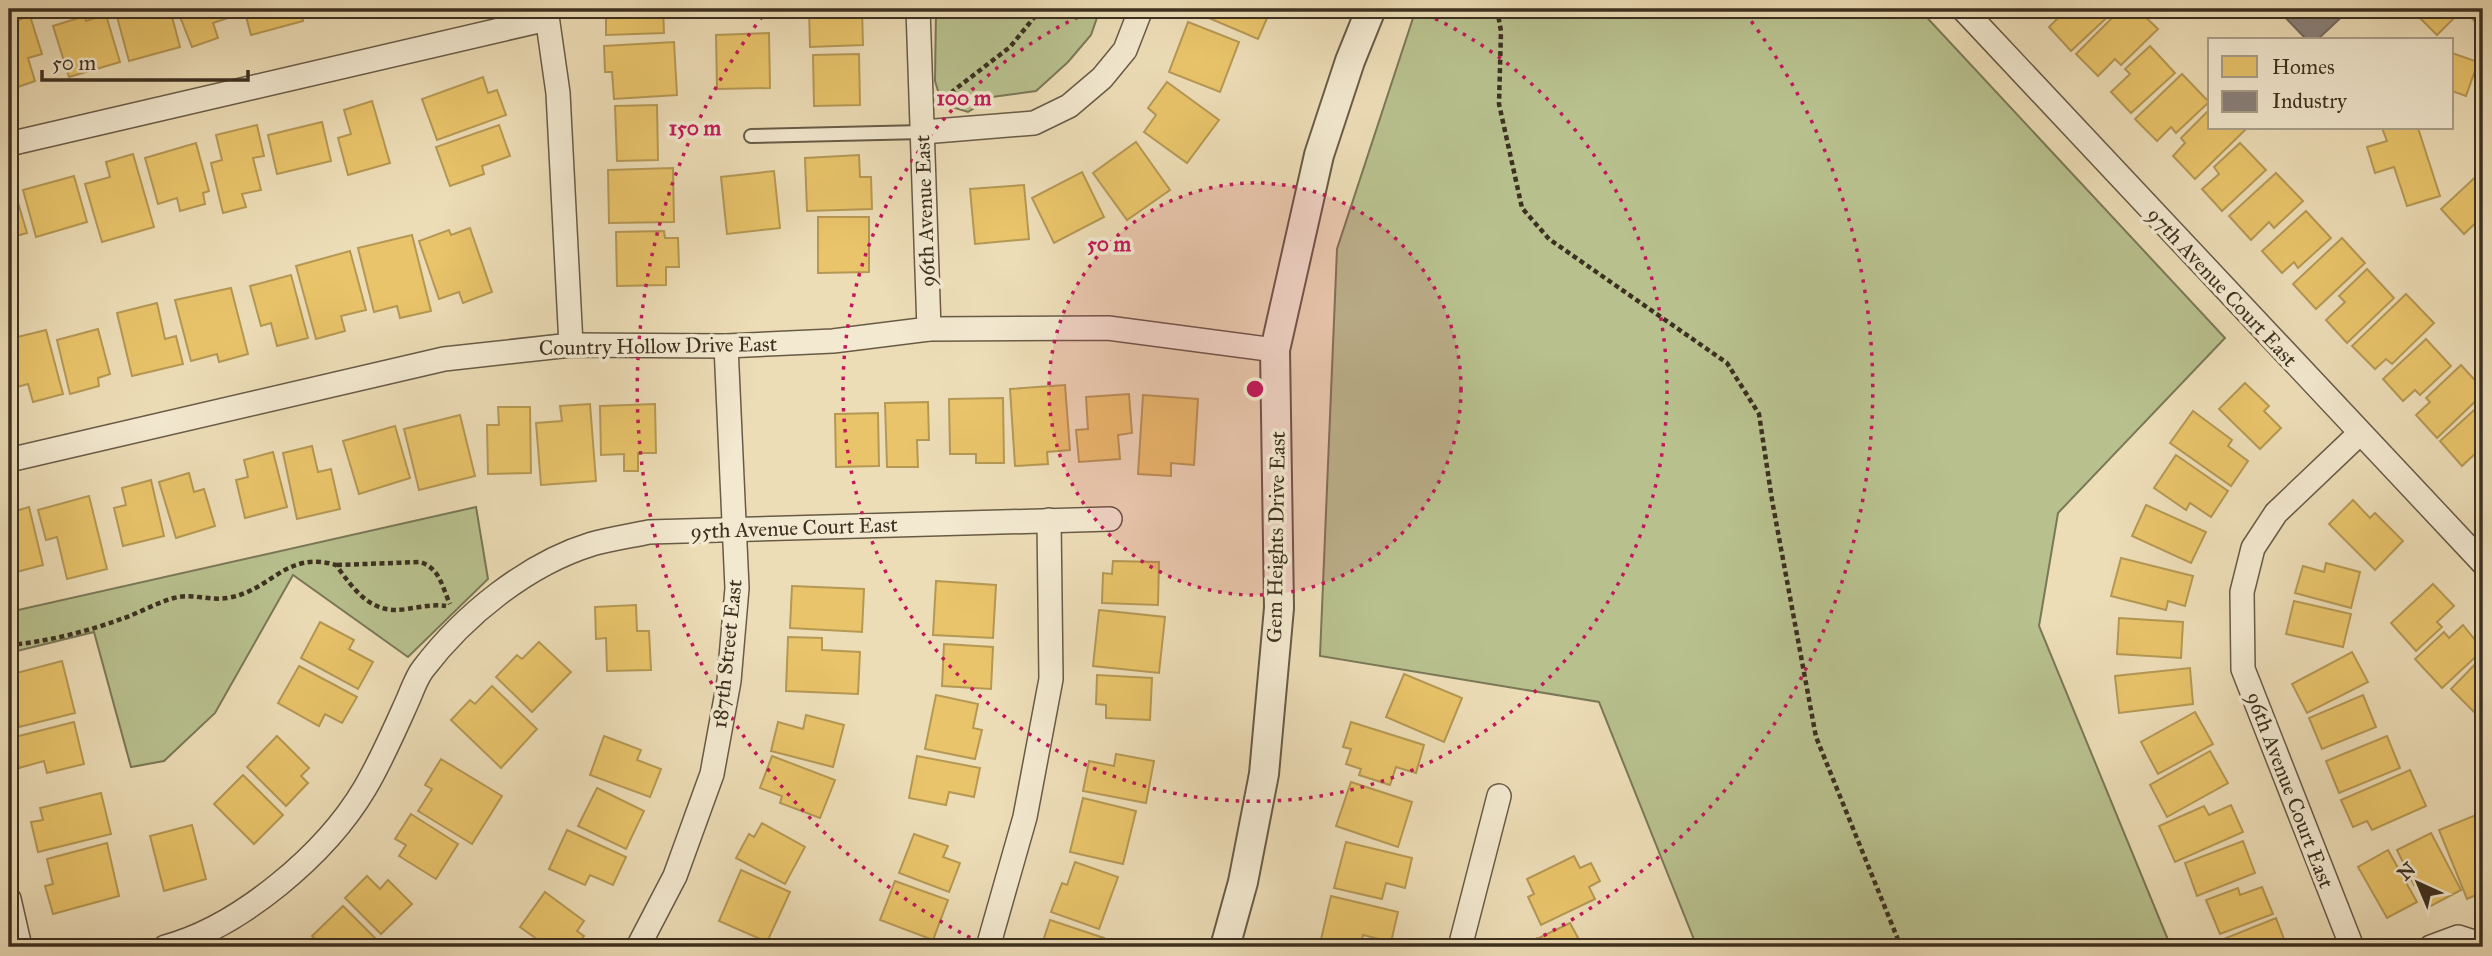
<svg xmlns="http://www.w3.org/2000/svg" width="2492" height="956" font-family="'IM FELL Great Primer',serif">
	<style>
		.green { fill: #b8c18e; stroke: #7a7857; stroke-width: 2 }
		.homes { fill: #e9c46a; stroke: #b59854; stroke-width: 2 }
		.industry { fill: #8a817c; stroke: #736960; stroke-width: 2 }
		.lines { fill: none; stroke-linecap: round; stroke-linejoin: round }
		.service-casing { stroke: #685b46; stroke-width: 16 }
		.minor-casing { stroke: #685b46; stroke-width: 26 }
		.tertiary-casing { stroke: #685b46; stroke-width: 32 }
		.path { stroke: #3c3020; stroke-width: 4.5; stroke-dasharray: 5 3.5; stroke-linecap: butt }
		.service { stroke: #f3e9d0; stroke-width: 12 }
		.minor { stroke: #f3e9d0; stroke-width: 23 }
		.tertiary { stroke: #f3e9d0; stroke-width: 28 }
		.ring { fill: none; stroke: #c2185b; stroke-width: 3.5; stroke-dasharray: 3.5 7 }
		.labels { text-anchor: middle; dominant-baseline: central; stroke-width: 7; stroke-linejoin: round; paint-order: stroke }
		.street-label { font-size: 21px; fill: #3c3020; stroke: #f3e9d0 }
		.centre { fill: #c2185b; stroke: #f3e9d0; stroke-width: 3.5 }
		.ring-label { font-size: 21px; text-anchor: middle; font-weight: bold; fill: #c2185b; stroke: #f3e9d0; stroke-width: 7; stroke-linejoin: round; paint-order: stroke }
	</style>
	<rect width="100%" height="100%" fill="#edddb7"/>
	<filter id="stains"><feTurbulence type="fractalNoise" baseFrequency=".00286" numOctaves="4"/><feColorMatrix values="0 0 0 0 .2 0 0 0 0 .09 0 0 0 0 .02 0 0 0 .5 -.17"/></filter>
	<radialGradient id="worn" r=".72"><stop offset=".6" stop-color="#630" stop-opacity="0"/><stop offset="1" stop-color="#630" stop-opacity=".3"/></radialGradient>
	<g class="green">
		<path d="M936 9H1100L1091 35 1068 62 1036 91 992 97 968 112 942 104 935 81Z"/>
		<path d="M1416 9H1919L2225 338 2058 513 2039 626 2171 947H1697L1599 702 1320 656 1337 249Z"/>
		<path d="M476 507 488 579 408 657 293 575 215 713 164 761 131 767 94 632 9 653V612Z"/>
	</g>
	<g class="homes">
		<path d="M130 9H170L180 47 129 61 116 13Z"/>
		<path d="M177 9H224L228 18 213 23 218 38 192 47Z"/>
		<path d="M244 9H300L303 21 251 35Z"/>
		<path d="M606 9H663L664 33 606 35Z"/>
		<path d="M809 9H862L863 45 810 47Z"/>
		<path d="M1207 9H1271L1258 39 1204 16Z"/>
		<path d="M2067 9H2116L2071 51 2049 27Z"/>
		<path d="M2121 9H2137L2158 29 2121 65 2115 59 2098 76 2076 54Z"/>
		<path d="M2424 9H2451L2457 15 2437 35 2417 15Z"/>
		<path d="M2468 9H2483V43L2475 34 2481 28 2465 11Z"/>
		<path d="M106 15 120 62 69 77 53 26 85 16 86 21Z"/>
		<path d="M30 16 42 54 28 58 35 81 9 90V23Z"/>
		<path d="M1188 22 1239 42 1220 92 1169 72Z"/>
		<path d="M769 33 770 88 717 89 716 35Z"/>
		<path d="M674 42 677 95 614 99 612 72H605L604 46Z"/>
		<path d="M2150 46 2175 73 2131 113 2111 92 2130 74 2125 69Z"/>
		<path d="M2452 53 2478 62 2466 96 2452 91Z"/>
		<path d="M859 54 860 105 814 106 813 55Z"/>
		<path d="M2182 74 2209 102 2176 133 2171 127 2157 141 2135 119Z"/>
		<path d="M483 77 488 93 497 90 506 115 437 140 422 99Z"/>
		<path d="M1167 82 1219 120 1187 163 1144 132 1156 115 1148 108Z"/>
		<path d="M372 101 390 163 348 175 338 138 351 134 344 110Z"/>
		<path d="M657 105 658 160 617 161 615 106Z"/>
		<path d="M2210 109V128H2247L2195 179 2173 156 2185 143 2181 138Z"/>
		<path d="M322 122 331 161 277 174 268 135Z"/>
		<path d="M257 125 264 156 253 158 261 190 242 194 246 207 223 213 211 163 222 160 216 135Z"/>
		<path d="M499 125 510 156 482 166 484 174 450 186 436 147Z"/>
		<path d="M2382 128H2418L2440 196 2407 206 2394 167 2375 173 2367 147 2387 141Z"/>
		<path d="M1136 142 1170 190 1127 220 1093 173Z"/>
		<path d="M196 143 209 191 203 193 205 204 180 211 177 198 158 204 145 158Z"/>
		<path d="M2240 143 2266 170 2222 211 2202 189 2219 174 2214 167Z"/>
		<path d="M133 154 154 227 102 242 85 184 110 177 106 162Z"/>
		<path d="M859 155 860 177H871L872 209 807 211 805 158Z"/>
		<path d="M673 168 674 222 609 223 608 170Z"/>
		<path d="M2483 170V216L2464 234 2441 209Z"/>
		<path d="M774 171 780 228 727 234 721 177Z"/>
		<path d="M1082 172 1104 217 1054 243 1032 198Z"/>
		<path d="M2276 173 2303 201 2274 228 2269 222 2251 240 2229 216Z"/>
		<path d="M74 176 87 222 36 237 23 190Z"/>
		<path d="M12 182 27 233 9 238V183Z"/>
		<path d="M1024 185 1029 239 975 244 970 189Z"/>
		<path d="M2306 211 2331 238 2298 268 2294 262 2282 273 2262 251Z"/>
		<path d="M818 217H869V272L818 273Z"/>
		<path d="M470 228 492 292 463 303 459 292 439 299 419 241 449 230 451 235Z"/>
		<path d="M664 231 665 238H678L679 267H666V285L617 286 616 232Z"/>
		<path d="M412 235 431 311 400 318 397 306 374 312 358 248Z"/>
		<path d="M2342 238 2365 263 2316 309 2293 284Z"/>
		<path d="M350 251 366 310 341 316 345 331 316 339 296 266Z"/>
		<path d="M2367 269 2394 298 2347 343 2326 320 2345 302 2339 296Z"/>
		<path d="M291 275 308 338 277 346 271 323 261 326 250 286Z"/>
		<path d="M231 288 248 354 219 362 217 354 191 361 175 300Z"/>
		<path d="M2406 294 2434 323 2392 364 2386 359 2375 369 2352 346Z"/>
		<path d="M157 303 165 339 176 336 183 364 132 376 117 313Z"/>
		<path d="M98 329 110 374 98 378 99 386 70 394 57 340Z"/>
		<path d="M46 330 63 394 33 402 28 384 17 387 9 355V339Z"/>
		<path d="M2426 339 2451 366 2420 395 2415 390 2403 401 2383 379Z"/>
		<path d="M2461 365 2483 389V394L2437 438 2416 415 2430 402 2426 398Z"/>
		<path d="M2245 383 2269 406 2264 411 2281 428 2260 449 2219 409Z"/>
		<path d="M1065 385 1070 450 1047 452 1048 464 1015 466 1010 389Z"/>
		<path d="M1129 394 1132 433 1118 435 1120 459 1079 462 1076 430 1088 429 1086 397Z"/>
		<path d="M1143 395 1198 399 1194 465 1171 463V476L1138 474Z"/>
		<path d="M1003 398 1004 463H976V454H950L949 399Z"/>
		<path d="M928 402 929 440H917L918 467H887L885 403Z"/>
		<path d="M2483 402V456L2477 452 2462 466 2440 441Z"/>
		<path d="M590 404 596 481 541 485 536 423 562 421 560 406Z"/>
		<path d="M655 404 656 453H638V471H624V454L601 455 600 406Z"/>
		<path d="M498 407H530L531 473 488 474 487 425H499Z"/>
		<path d="M2193 411 2232 440 2228 446 2248 461 2231 486 2170 443Z"/>
		<path d="M878 413 879 466 836 467 835 414Z"/>
		<path d="M460 415 475 476 419 490 404 429Z"/>
		<path d="M395 426 410 478 359 494 343 441Z"/>
		<path d="M312 446 318 472 331 469 340 509 297 519 283 453Z"/>
		<path d="M273 452 287 507 245 518 236 480 248 477 244 460Z"/>
		<path d="M2176 455 2228 491 2211 517 2190 503 2186 510 2154 488Z"/>
		<path d="M189 473 194 492 204 489 215 526 176 538 159 482Z"/>
		<path d="M151 480 164 536 123 546 114 508 126 505 122 488Z"/>
		<path d="M89 496 107 569 67 579 57 537 46 540 38 510Z"/>
		<path d="M2353 500 2370 518 2375 513 2403 541 2375 570 2329 524Z"/>
		<path d="M2146 505 2206 532 2191 563 2132 536Z"/>
		<path d="M29 507 43 565 9 574V513Z"/>
		<path d="M2121 558 2193 576 2185 606 2168 601 2166 610 2111 596Z"/>
		<path d="M1113 561 1159 562 1158 605 1102 603 1103 573 1112 574Z"/>
		<path d="M2326 563 2360 572 2351 608 2295 593 2303 566 2324 572Z"/>
		<path d="M936 581 996 585 993 638 933 635Z"/>
		<path d="M2433 584 2454 606 2437 622 2442 627 2416 651 2391 623Z"/>
		<path d="M792 586 864 589 862 632 790 628Z"/>
		<path d="M2294 601 2351 614 2343 647 2286 634Z"/>
		<path d="M636 605 637 631H649L651 670 607 671 606 638 596 639 595 607Z"/>
		<path d="M1099 610 1165 617 1159 673 1093 666Z"/>
		<path d="M2119 618 2183 622 2181 658 2117 654Z"/>
		<path d="M320 622 354 640 349 649 373 662 358 689 301 658Z"/>
		<path d="M2463 625 2483 650 2442 688 2415 659 2444 632 2449 638Z"/>
		<path d="M788 637 822 638V650L860 652 858 694 786 691Z"/>
		<path d="M539 642 571 672 532 712 496 677 517 655 522 659Z"/>
		<path d="M944 644 993 647 991 689 942 686Z"/>
		<path d="M2352 652 2368 682 2307 713 2292 684Z"/>
		<path d="M2483 656V706L2475 713 2451 689Z"/>
		<path d="M62 661 75 713 19 727 9 675Z"/>
		<path d="M299 666 357 697 342 723 325 714 319 726 278 703Z"/>
		<path d="M2190 668 2193 704 2119 713 2115 676Z"/>
		<path d="M1404 674 1462 698 1444 742 1386 717Z"/>
		<path d="M1097 675 1152 678 1150 720 1106 718V705L1096 704Z"/>
		<path d="M492 686 537 729 501 768 451 720 470 700 475 704Z"/>
		<path d="M936 695 978 704 973 728 982 730 975 759 925 749Z"/>
		<path d="M2363 695 2376 727 2322 749 2309 718Z"/>
		<path d="M2195 712 2213 744 2158 774 2141 742Z"/>
		<path d="M806 715 844 725 833 767 771 751 778 722 803 729Z"/>
		<path d="M74 722 84 764 47 773 44 761 19 768 11 738Z"/>
		<path d="M1351 722 1424 745 1416 773 1396 767 1390 785 1359 775 1361 769 1346 764 1351 749 1343 747Z"/>
		<path d="M277 736 309 768 301 776 308 783 286 806 247 767Z"/>
		<path d="M604 736 641 750 637 760 661 769 650 797 590 775Z"/>
		<path d="M2387 736 2400 768 2339 793 2326 761Z"/>
		<path d="M2210 751 2228 783 2167 817 2150 785Z"/>
		<path d="M1116 754 1154 761 1146 803 1083 791 1089 761 1114 766Z"/>
		<path d="M772 756 835 780 820 818 780 803 782 796 760 788Z"/>
		<path d="M917 756 980 768 974 797 949 792 946 805 909 798Z"/>
		<path d="M441 759 502 796 472 844 418 811 432 789 425 785Z"/>
		<path d="M2410 770 2426 806 2372 830 2367 821 2353 827 2341 800Z"/>
		<path d="M243 775 283 815 254 844 214 804Z"/>
		<path d="M1351 782 1412 802 1398 847 1336 826Z"/>
		<path d="M597 788 644 811 626 849 578 826Z"/>
		<path d="M101 793 111 834 38 852 31 822 43 820 40 808Z"/>
		<path d="M1083 798 1136 811 1123 864 1070 852Z"/>
		<path d="M2231 805 2243 832 2175 862 2159 826 2204 806 2209 815Z"/>
		<path d="M411 814 458 844 436 879 399 856 406 845 395 839Z"/>
		<path d="M2476 815 2483 832V892L2467 899 2439 830Z"/>
		<path d="M762 823 805 847 785 884 736 858 749 834 754 837Z"/>
		<path d="M192 825 206 879 164 891 150 836Z"/>
		<path d="M567 830 626 857 613 885 590 875 585 885 549 869Z"/>
		<path d="M2431 833 2461 890 2431 906 2419 882 2414 885 2397 850Z"/>
		<path d="M914 834 948 846 943 857 960 863 949 892 899 873Z"/>
		<path d="M2243 841 2255 873 2197 896 2185 863Z"/>
		<path d="M1346 842 1412 858 1405 888 1386 883 1382 899 1334 888Z"/>
		<path d="M107 843 119 896 53 914 45 886 53 884 47 859Z"/>
		<path d="M2388 850 2417 902 2387 918 2358 867Z"/>
		<path d="M1574 856 1580 868 1591 863 1600 881 1589 887 1595 899 1541 925 1528 897 1534 894 1527 879Z"/>
		<path d="M1075 862 1118 877 1099 929 1051 912 1062 883 1067 885Z"/>
		<path d="M741 870 790 892 767 942 719 921Z"/>
		<path d="M367 876 380 889 388 880 412 904 381 934 345 898Z"/>
		<path d="M895 881 948 900 933 940 880 920Z"/>
		<path d="M2262 887 2273 914 2220 934 2206 900 2238 888 2240 895Z"/>
		<path d="M545 892 584 921 577 931 584 936 576 947H548L520 927Z"/>
		<path d="M1331 896 1398 912 1391 942 1363 935 1360 947 1320 944Z"/>
		<path d="M343 906 379 942 374 947H323L312 936Z"/>
		<path d="M2276 918 2287 947H2207L2206 946Z"/>
		<path d="M1050 920 1104 938 1101 947H1041Z"/>
		<path d="M1570 923 1583 947H1520Z"/>
	</g>
	<path class="industry" d="M2277 9H2350L2317 40H2307Z"/>
	<g class="lines">
		<defs>
			<path id="service" d="M751 136 923 132"/>
			<g id="minor">
				<path d="M546 9 558 93 571 345"/>
				<path d="M918 9 929 329"/>
				<path d="M1963 9 2483 563"/>
				<path d="M923 132 1034 123 1069 106 1102 78 1125 50 1141 9"/>
				<path d="M9 144 547 19"/>
				<path d="M9 460 444 359 571 345 726 346 833 341 929 329 1108 328 1275 350"/>
				<path d="M9 899 20 947"/>
				<path d="M165 947C240 927 326 854 365 788 381 761 394 731 407 702 412 691 416 678 423 669 464 615 527 564 592 544 610 539 630 536 649 532L1110 519"/>
				<path d="M638 947 675 876 712 774 729 681 737 588 726 346"/>
				<path d="M988 947 1025 817 1051 679 1049 520"/>
				<path d="M1460 947 1499 796"/>
				<path d="M2352 947 2243 669 2242 592 2253 548 2276 513 2359 434"/>
				<path d="M2431 947 2458 937 2483 945"/>
			</g>
			<path id="tertiary" d="M1225 947 1243 882 1264 774 1279 608 1275 350 1319 155 1350 61 1371 9"/>
		</defs>
		<use href="#service" class="service-casing"/>
		<use href="#minor" class="minor-casing"/>
		<use href="#tertiary" class="tertiary-casing"/>
		<g class="path">
			<path d="M1497 9 1501 31 1499 104 1522 208 1549 239 1727 363 1759 414 1772 500 1816 737 1901 947"/>
			<path d="M946 100 953 91 1010 47 1041 9"/>
			<path d="M337 565 420 562C440 568 442 587 450 604"/>
			<path d="M9 645C46 642 89 631 124 618 141 612 156 603 174 598 191 593 210 601 227 598 272 591 285 550 336 565 355 591 371 615 407 609 420 607 433 604 446 606"/>
		</g>
		<use href="#service" class="service"/>
		<use href="#minor" class="minor"/>
		<use href="#tertiary" class="tertiary"/>
	</g>
	<circle cx="1255" cy="389" r="206" fill="#c2185b" fill-opacity=".12"/>
	<g class="ring">
		<circle cx="1255" cy="389" r="206"/>
		<path d="M1416 10A412 412 0 1 1 1094 10"/>
		<path d="M989 947A618 618 0 0 1 765 13M1745 13A618 618 0 0 1 1521 947"/>
	</g>
	<g class="labels">
		<g class="street-label">
			<text transform="translate(925 211) rotate(-92)">96th Avenue East</text>
			<text transform="translate(2222 287) rotate(47)">97th Avenue Court East</text>
			<text transform="translate(658 346) rotate(-1)">Country Hollow Drive East</text>
			<text transform="translate(794 528) rotate(-2)">95th Avenue Court East</text>
			<text transform="translate(1276 537) rotate(-89)">Gem Heights Drive East</text>
			<text transform="translate(727 654) rotate(-84)">187th Street East</text>
			<text transform="translate(2290 790) rotate(69)">96th Avenue Court East</text>
		</g>
	</g>
	<circle cx="1255" cy="389" r="10" class="centre"/>
	<g class="ring-label">
		<text x="964" y="105">100 m</text>
		<text x="695" y="135">150 m</text>
		<text x="1109" y="251">50 m</text>
	</g>
	<rect width="2492" height="956" fill="none" stroke="#edddb7" stroke-width="35"/>
	<rect x="10" y="10" width="2471" height="935" fill="none" stroke="#3c3020" stroke-width="3.5"/>
	<rect x="18" y="18" width="2457" height="921" fill="none" stroke="#3c3020" stroke-width="2"/>
	<rect x="2208" y="38" width="245" height="91" fill="#f3e9d0" stroke="#aa9f8a" stroke-width="2"/>
	<rect x="2222" y="56" width="35" height="21" fill="#e9c46a" stroke="#aa9f8a" stroke-width="2"/>
	<text x="2272" y="74" font-size="21" fill="#3c3020">Homes</text>
	<rect x="2222" y="91" width="35" height="21" fill="#8a817c" stroke="#aa9f8a" stroke-width="2"/>
	<text x="2272" y="108" font-size="21" fill="#3c3020">Industry</text>
	<g transform="translate(2418 883) rotate(316)" stroke="#f3e9d0" stroke-width="5" paint-order="stroke">
	<path d="M0-5L12 26L0 18L-12 26Z" fill="#3c3020"/>
	<text y="-10" font-size="19" font-weight="bold" text-anchor="middle" fill="#3c3020">N</text>
	</g>
	<path d="M42 70v10h206v-10" fill="none" stroke="#3c3020" stroke-width="3.5"/>
	<text x="52" y="70" font-size="21" fill="#3c3020" stroke="#f3e9d0" stroke-width="5" paint-order="stroke">50 m</text>
	<rect width="100%" height="100%" filter="url(#stains)"/>
	<rect width="100%" height="100%" fill="url(#worn)"/>
</svg>
